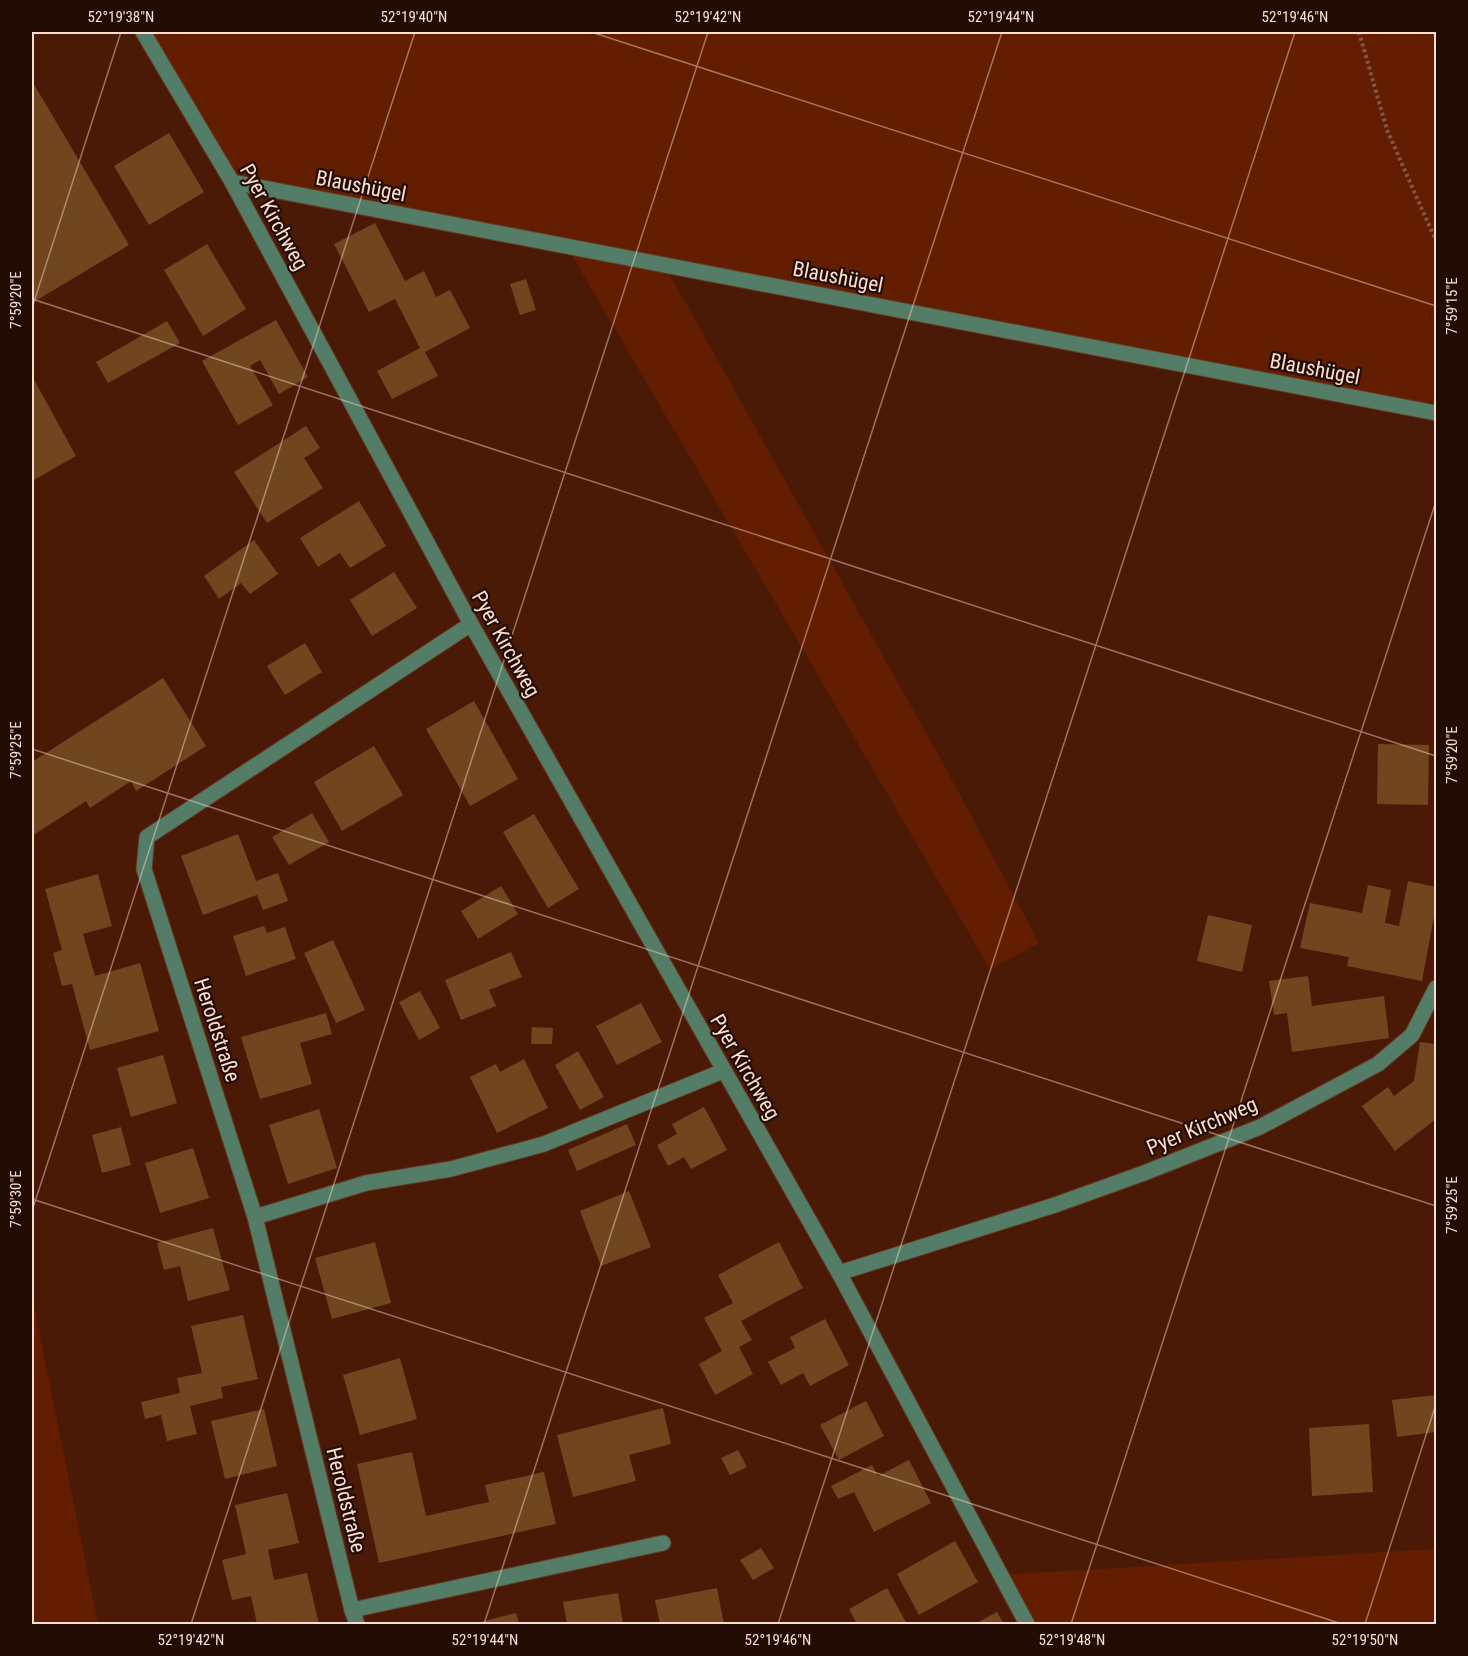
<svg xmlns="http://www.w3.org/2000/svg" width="1468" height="1656" font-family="'Roboto Condensed',sans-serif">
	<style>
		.green { fill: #631e01 }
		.building { fill: #71451e }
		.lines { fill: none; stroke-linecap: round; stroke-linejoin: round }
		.minor-casing { stroke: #673927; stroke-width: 17 }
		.path { stroke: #835746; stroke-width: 4; stroke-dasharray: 3 3; stroke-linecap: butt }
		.minor { stroke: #537d66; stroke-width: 15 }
		.ticks { fill: none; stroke: #fdddd1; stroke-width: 1.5; stroke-opacity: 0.45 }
		.labels { text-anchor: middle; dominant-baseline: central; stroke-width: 4.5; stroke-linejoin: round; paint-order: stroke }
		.street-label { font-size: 21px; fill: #fdddd1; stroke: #220d06 }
		.neatline { fill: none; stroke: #fdddd1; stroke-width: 2 }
		.ticks-label { font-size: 15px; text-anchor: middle; fill: #fdddd1 }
	</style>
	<rect width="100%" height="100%" fill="#4b1a07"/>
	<g class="green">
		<path d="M143 32H1436V413L665 266 944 765 1039 943 990 969 567 247 232 182Z"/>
		<path d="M32 1296 98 1624H32Z"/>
		<path d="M1436 1549V1624H1027L999 1575Z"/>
	</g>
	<g class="building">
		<path d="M32 81 129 245 32 303Z"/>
		<path d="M169 133 204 192 149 225 114 166Z"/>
		<path d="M375 223 405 281 424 271 436 297 450 290 470 328 425 352 438 376 392 399 377 371 420 348 395 299 369 312 334 244Z"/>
		<path d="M207 244 246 309 203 336 164 270Z"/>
		<path d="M526 279 536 310 520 315 510 284Z"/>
		<path d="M276 320 308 377 279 394 260 360 250 366 273 405 238 425 202 361Z"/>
		<path d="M167 321 180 343 108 383 96 362Z"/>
		<path d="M32 376 76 456 32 481Z"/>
		<path d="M306 426 320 448 304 458 323 488 267 523 234 472Z"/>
		<path d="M359 501 386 546 350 568 340 553 318 567 300 538Z"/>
		<path d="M254 540 278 574 250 594 241 583 219 599 204 576Z"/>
		<path d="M394 572 417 608 372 636 350 600Z"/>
		<path d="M305 643 322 672 285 695 267 666Z"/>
		<path d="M163 678 206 746 136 791 131 781 90 808 86 801 32 836V762Z"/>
		<path d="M474 701 518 779 470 806 426 729Z"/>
		<path d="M1378 744 1429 745 1428 805 1377 804Z"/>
		<path d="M374 746 403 795 342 831 314 782Z"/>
		<path d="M312 813 329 842 289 865 272 837Z"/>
		<path d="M534 814 579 889 548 908 503 832Z"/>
		<path d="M238 834 256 881 278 873 288 901 263 910 257 895 203 915 181 856Z"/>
		<path d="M98 874 112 926 83 934 95 976 140 963 159 1031 90 1050 72 984 62 986 53 953 62 950 45 889Z"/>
		<path d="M1408 881 1436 887V906L1422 981 1347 966 1349 957 1300 948 1310 903 1362 913 1368 885 1391 890 1385 923 1399 926Z"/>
		<path d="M501 886 518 914 478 939 461 911Z"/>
		<path d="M1208 915 1252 925 1242 972 1197 961Z"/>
		<path d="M264 926 267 933 285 927 296 959 246 976 233 936Z"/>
		<path d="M333 940 365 1010 336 1023 304 953Z"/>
		<path d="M511 952 522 977 489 990 496 1006 461 1020 445 980Z"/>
		<path d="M1308 976 1312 1006 1384 996 1389 1038 1292 1052 1287 1013 1274 1015 1269 981Z"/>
		<path d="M420 991 440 1028 419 1040 399 1002Z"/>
		<path d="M641 1003 662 1042 617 1065 596 1026Z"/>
		<path d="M326 1013 332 1034 300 1043 312 1084 260 1099 241 1037Z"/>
		<path d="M532 1027 553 1028 552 1044H531Z"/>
		<path d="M1420 1042 1436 1044V1119L1395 1151 1362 1106 1388 1087 1394 1096 1414 1081Z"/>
		<path d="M578 1051 604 1097 580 1110 555 1065Z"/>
		<path d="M163 1055 177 1103 131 1117 117 1068Z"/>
		<path d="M524 1059 548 1108 497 1133 470 1077 496 1064 500 1072Z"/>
		<path d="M704 1107 727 1150 691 1169 684 1157 668 1166 657 1145 677 1134 672 1124Z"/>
		<path d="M319 1109 337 1168 288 1184 269 1125Z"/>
		<path d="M627 1124 636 1145 577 1171 568 1150Z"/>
		<path d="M121 1127 131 1165 102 1173 92 1135Z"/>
		<path d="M193 1148 209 1198 160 1213 145 1163Z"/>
		<path d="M629 1191 651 1247 601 1266 580 1211Z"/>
		<path d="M213 1228 230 1290 188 1301 180 1266 164 1270 157 1243Z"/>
		<path d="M375 1242 391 1303 332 1319 315 1258Z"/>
		<path d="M779 1242 803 1288 741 1321 752 1340 739 1347 753 1374 715 1395 699 1364 722 1351 704 1318 733 1303 718 1275Z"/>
		<path d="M243 1315 258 1379 221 1387 223 1398 190 1406 197 1434 167 1441 161 1415 145 1419 141 1402 180 1393 177 1378 202 1373 191 1326Z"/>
		<path d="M825 1319 849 1365 810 1386 803 1373 781 1385 768 1362 795 1348 790 1337Z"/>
		<path d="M400 1358 417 1419 360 1435 343 1375Z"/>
		<path d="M1436 1395V1432L1397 1437 1392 1400Z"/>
		<path d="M866 1401 884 1436 839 1460 820 1425Z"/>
		<path d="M663 1408 671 1444 629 1455 636 1481 573 1497 557 1435Z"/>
		<path d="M264 1409 277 1466 225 1479 211 1421Z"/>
		<path d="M1369 1424 1373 1492 1312 1496 1309 1428Z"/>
		<path d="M738 1450 747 1467 730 1475 721 1458Z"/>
		<path d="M412 1452 426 1516 489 1502 485 1485 544 1472 556 1524 379 1563 357 1464Z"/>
		<path d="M909 1460 931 1503 874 1532 854 1492 838 1499 831 1486 872 1465 878 1476Z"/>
		<path d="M287 1493 299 1543 268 1550 274 1580 307 1573 319 1624H257L251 1596 232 1600 222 1560 246 1554 235 1505Z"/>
		<path d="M955 1541 978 1582 919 1615 897 1574Z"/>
		<path d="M761 1548 774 1568 753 1580 740 1560Z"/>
		<path d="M717 1588 724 1624H660L655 1600Z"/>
		<path d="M887 1588 907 1624H857L849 1609Z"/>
		<path d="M618 1593 623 1624H567L563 1602Z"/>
		<path d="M997 1612 1004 1624H975Z"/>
		<path d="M516 1613 519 1624H473Z"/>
	</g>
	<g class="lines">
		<defs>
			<g id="minor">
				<path d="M143 32 232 182 471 624 839 1273 1027 1624"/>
				<path d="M232 182 1436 413"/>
				<path d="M255 1217 366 1183 451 1169 544 1144 723 1071"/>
				<path d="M839 1273 1055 1205 1144 1173 1260 1127 1378 1064 1412 1035 1436 988"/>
				<path d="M352 1610 663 1543"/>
				<path d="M357 1624 352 1610 255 1217 144 869 147 837 471 624"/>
			</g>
		</defs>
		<use href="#minor" class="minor-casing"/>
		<path class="path" d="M1359 32 1387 130 1436 241"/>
		<use href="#minor" class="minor"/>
	</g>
	<path class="ticks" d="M591 32 1436 306M32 299 1436 756M32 308 121 32M32 749 1436 1206M32 1199 1342 1624M32 1211 415 32M191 1624 708 32M484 1624 1002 32M778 1624 1295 32M1071 1624 1436 501M1365 1624 1436 1404"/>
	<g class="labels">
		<g class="street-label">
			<text transform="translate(361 186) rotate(11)">Blaushügel</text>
			<text transform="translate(274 217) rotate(61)">Pyer Kirchweg</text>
			<text transform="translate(838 277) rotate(11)">Blaushügel</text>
			<text transform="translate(1315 369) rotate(11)">Blaushügel</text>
			<text transform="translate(506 644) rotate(61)">Pyer Kirchweg</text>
			<text transform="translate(217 1030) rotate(72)">Heroldstraße</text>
			<text transform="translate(745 1067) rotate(60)">Pyer Kirchweg</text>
			<text transform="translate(1202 1126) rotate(-23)">Pyer Kirchweg</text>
			<text transform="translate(346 1500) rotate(76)">Heroldstraße</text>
		</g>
	</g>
	<rect width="1468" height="1656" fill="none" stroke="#220d06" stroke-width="66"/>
	<rect x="33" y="33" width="1402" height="1590" class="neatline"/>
	<g class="ticks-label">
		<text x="121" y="22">52°19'38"N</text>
		<text x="414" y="22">52°19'40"N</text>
		<text x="708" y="22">52°19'42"N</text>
		<text x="1001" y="22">52°19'44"N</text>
		<text x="1295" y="22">52°19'46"N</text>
		<text transform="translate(16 300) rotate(-90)" y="5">7°59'20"E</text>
		<text transform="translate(1452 306) rotate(-90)" y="5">7°59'15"E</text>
		<text transform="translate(16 750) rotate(-90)" y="5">7°59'25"E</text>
		<text transform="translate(1452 755) rotate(-90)" y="5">7°59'20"E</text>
		<text transform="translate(16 1199) rotate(-90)" y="5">7°59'30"E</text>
		<text transform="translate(1452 1205) rotate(-90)" y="5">7°59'25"E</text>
		<text x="191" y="1645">52°19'42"N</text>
		<text x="485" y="1645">52°19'44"N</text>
		<text x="778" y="1645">52°19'46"N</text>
		<text x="1072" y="1645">52°19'48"N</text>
		<text x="1365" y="1645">52°19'50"N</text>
	</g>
</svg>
